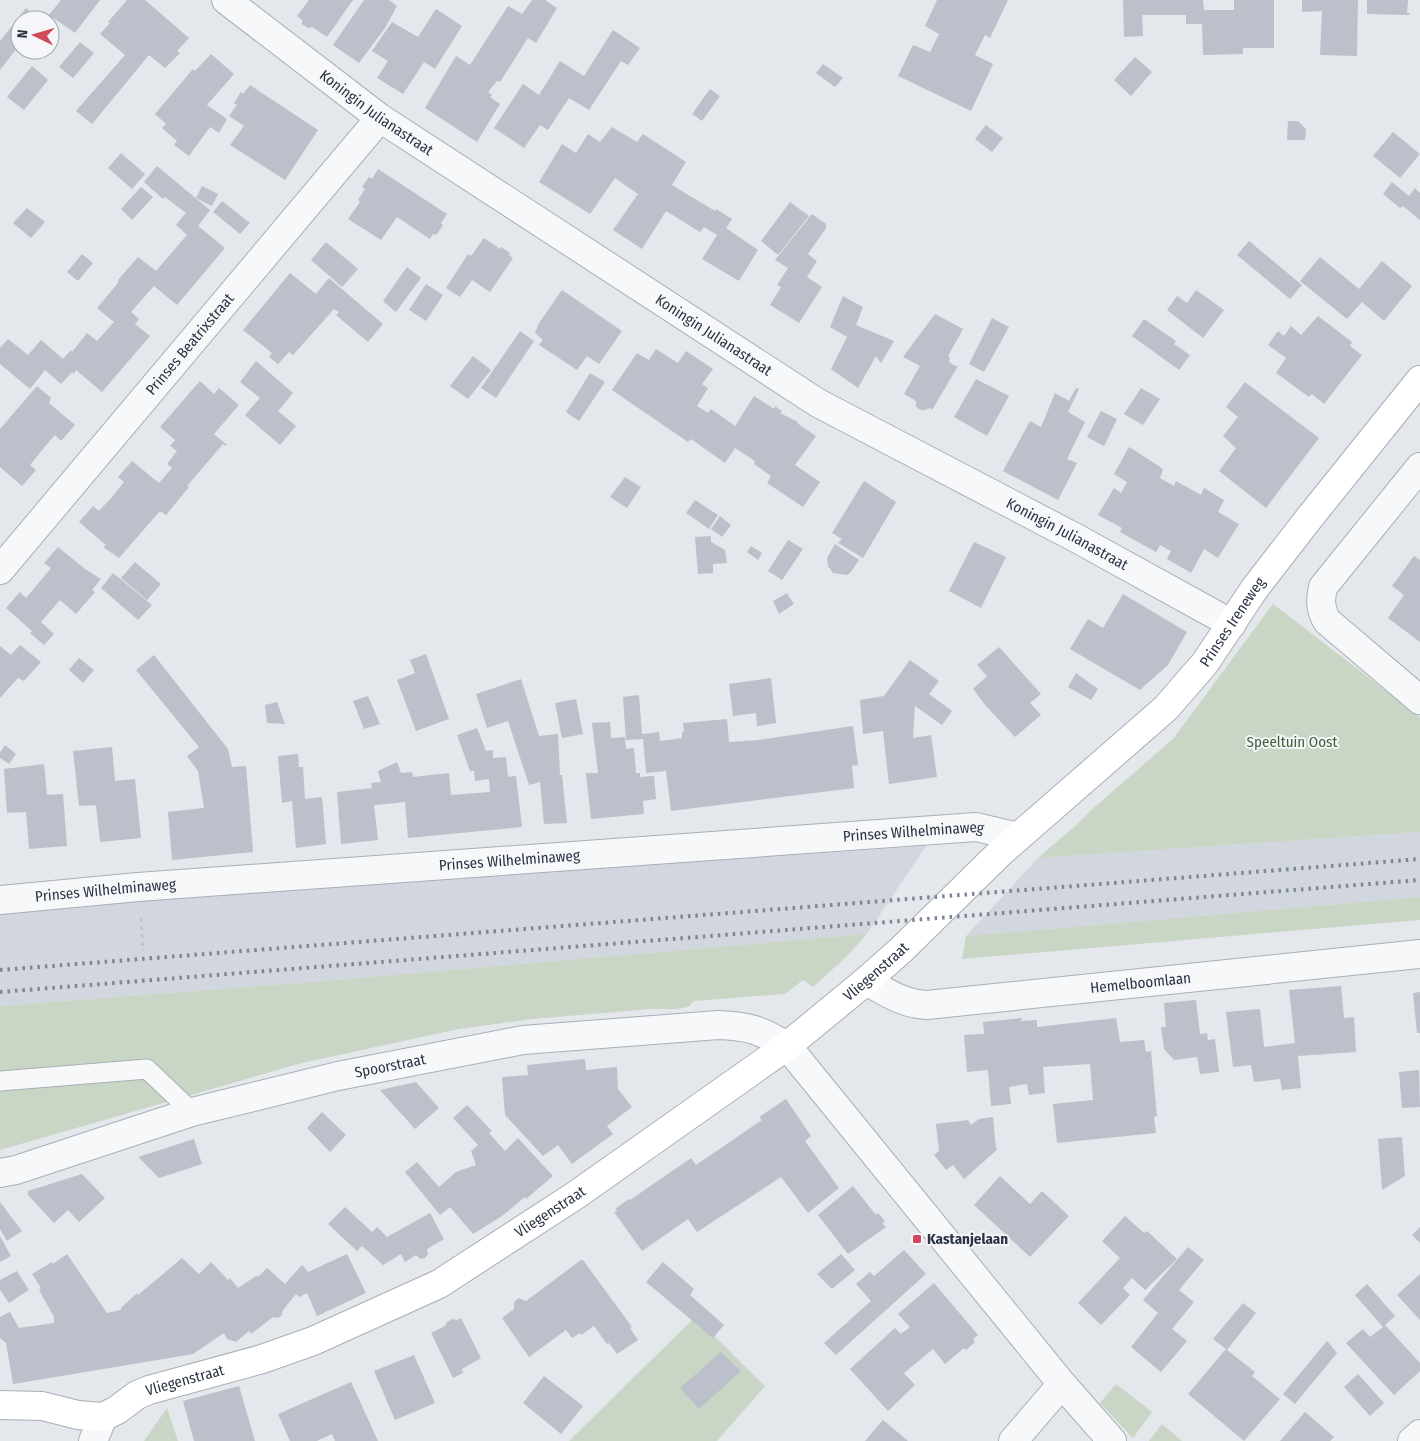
<svg xmlns="http://www.w3.org/2000/svg" width="1420" height="1441" font-family="'Fira Sans Condensed',sans-serif">
	<style>
		.built { fill: #d2d6de }
		.green { fill: #c9d6c5 }
		.building { fill: #bbc0ca }
		.lines { fill: none; stroke-linecap: round; stroke-linejoin: round }
		.service-casing { stroke: #a9aeb7; stroke-width: 21 }
		.minor-casing { stroke: #a9aeb7; stroke-width: 30 }
		.secondary-casing { stroke: #a9aeb7; stroke-width: 30 }
		.path { stroke: #c2c5cb; stroke-width: 3; stroke-dasharray: 4 4; stroke-linecap: butt }
		.service { stroke: #f7f8fa; stroke-width: 19 }
		.minor { stroke: #f7f8fa; stroke-width: 28 }
		.secondary { stroke: #fff; stroke-width: 28 }
		.rail { stroke: #7d8696; stroke-width: 4; stroke-dasharray: 2.5 5; stroke-linecap: butt }
		.poi-dot { fill: #d1495b; stroke: #f4f6f9; stroke-width: 2 }
		.labels { text-anchor: middle; dominant-baseline: central; stroke-width: 4; stroke-linejoin: round; paint-order: stroke }
		.street-label { font-size: 15px; fill: #2b3445; stroke: #f4f6f9 }
		.park-label { font-size: 15px; fill: #3f6138; stroke: #f4f6f9 }
		.poi-label { font-size: 15px; font-weight: bold; fill: #2b3445; stroke: #f4f6f9; text-anchor: start }
	</style>
	<rect width="100%" height="100%" fill="#e4e7ec"/>
	<g class="built">
		<path d="M1420 832V897L966 936 1038 858Z"/>
		<path d="M926 846 867 934 312 982 0 1006V913L184 896Z"/>
	</g>
	<g class="green">
		<path d="M1273 604 1420 717V832L1038 858 1075 826 1090 811 1173 739Z"/>
		<path d="M1420 897V920L962 959 966 936Z"/>
		<path d="M867 934 846 957 813 987 803 980 785 994 694 1001 688 1007 677 1009H651L533 1019 459 1029 302 1063 0 1150V1006L312 982Z"/>
		<path d="M695 1317 765 1386 717 1441H569Z"/>
		<path d="M1116 1384 1152 1412 1133 1438 1100 1403Z"/>
		<path d="M167 1408 178 1441H144Z"/>
		<path d="M1162 1424 1182 1441H1149Z"/>
	</g>
	<g class="building">
		<path d="M61 0H100L75 33 49 15Z"/>
		<path d="M127 0H145L189 38 177 51 180 53 165 68 149 55 92 124 76 111 125 55 100 34 110 23 108 22Z"/>
		<path d="M309 0H353L327 37 312 27 308 28 302 24V20L297 16Z"/>
		<path d="M364 0H389L397 6 385 28 359 63 333 45Z"/>
		<path d="M532 0H545L557 8 536 43 528 38 500 82 497 81 488 92 492 95 490 97 500 104 477 142 425 108 456 56 470 65 508 6 522 14Z"/>
		<path d="M937 0H1008L990 38 985 35 975 55 993 64 971 111 898 76 913 45 930 52 939 34 925 26Z"/>
		<path d="M1123 0H1203L1204 10H1234V0H1274V48H1243V54L1203 55 1202 24H1186V15H1142L1143 36 1124 37Z"/>
		<path d="M1302 0H1358L1357 56 1320 55 1322 11 1302 12Z"/>
		<path d="M1367 0H1408L1407 13H1410L1409 15 1367 14Z"/>
		<path d="M26 8 40 20H20V44L0 70V41Z"/>
		<path d="M436 9 462 26 435 69 424 62 403 94 377 78 388 61 372 51 392 22 418 37Z"/>
		<path d="M613 30 640 48 628 65 621 61 589 110 569 98 548 130 540 125 524 148 494 128 523 84 539 95 560 61 584 76Z"/>
		<path d="M80 42 94 53 73 78 59 67Z"/>
		<path d="M211 54 234 74 207 105 227 119 219 133 210 127 189 156 174 145 177 141 162 128 166 124 155 114 193 69 195 71Z"/>
		<path d="M1135 57 1152 72 1131 96 1114 80Z"/>
		<path d="M823 64 843 78 835 87 816 73Z"/>
		<path d="M32 66 48 80 24 110 7 97Z"/>
		<path d="M250 85 318 130 285 180 230 145 244 126 229 116 237 105 234 103 241 92 243 94Z"/>
		<path d="M710 89 720 96 702 121 692 114Z"/>
		<path d="M1288 121H1298L1306 129 1305 140H1287Z"/>
		<path d="M986 125 1003 138 992 152 975 139Z"/>
		<path d="M612 127 637 142 643 134 686 162 672 185 715 211 716 209 732 219 726 228 758 250 739 281 702 259 717 235 704 227 700 232 666 211 642 249 613 230 638 194 615 178 590 214 539 182 562 144 576 153 588 134 600 142Z"/>
		<path d="M1393 132 1420 154 1400 178 1373 156Z"/>
		<path d="M121 153 145 174 132 189 108 168Z"/>
		<path d="M157 166 210 210 198 226 225 248 177 305 154 286 131 312 139 319 135 324 150 336 102 392 76 370 74 374 72 372 61 384 45 370 30 389 0 364V348L8 339 28 355 41 340 63 359 71 350 72 352 87 333 97 341 114 322 97 308 118 283V280L138 257 156 271 187 235 176 225 186 213 165 197 163 199 144 182Z"/>
		<path d="M378 169 447 214 441 223 443 225 436 235 433 234 430 239 397 217 381 240 348 219 360 202 358 200 365 189 362 187 369 177 372 179Z"/>
		<path d="M1392 182 1409 196 1415 188 1420 193V220L1403 206 1400 208 1383 194Z"/>
		<path d="M202 186 218 194 212 206 196 198Z"/>
		<path d="M141 187 153 197 132 220 121 209Z"/>
		<path d="M222 201 250 223 240 234 213 212Z"/>
		<path d="M790 202 809 216 778 255 761 241Z"/>
		<path d="M27 208 45 222 31 238 13 223Z"/>
		<path d="M812 214 826 224V228L808 254 817 261 807 277 822 287 799 323 770 305 781 287 777 285 788 268 775 260Z"/>
		<path d="M484 238 500 249 501 247 510 253 509 255 513 258 490 292 472 280 460 297 446 288 468 254 471 256Z"/>
		<path d="M1249 241 1302 285 1290 299 1237 255Z"/>
		<path d="M326 242 358 269 342 287 311 260Z"/>
		<path d="M82 254 93 263 78 281 67 272Z"/>
		<path d="M1320 257 1359 289 1382 261 1412 286 1384 321 1362 302 1347 319 1300 281Z"/>
		<path d="M407 267 421 278 396 312 383 301Z"/>
		<path d="M290 273 316 294 329 278 383 324 368 342 336 315 339 312 334 309 293 355 289 352 278 364 269 357 272 353 243 330Z"/>
		<path d="M426 284 443 295 426 321 409 310Z"/>
		<path d="M562 290 622 331 599 364 587 356 577 370 539 345 543 340 535 333 539 323Z"/>
		<path d="M1196 290 1224 310 1203 338 1167 310 1177 296 1187 303Z"/>
		<path d="M843 296 863 307 856 325 894 341 881 363 876 356 858 388 831 369 847 337 830 327Z"/>
		<path d="M935 314 963 329 948 356 950 357 949 362 955 366H958L932 410 930 408 925 410H920L916 406V401L904 394 920 366 903 357Z"/>
		<path d="M1318 316 1352 342 1350 346 1362 355 1324 404 1312 394 1309 397 1276 373 1286 358 1268 345 1278 331 1284 336 1291 326 1301 335Z"/>
		<path d="M992 318 1009 327 984 372 969 364Z"/>
		<path d="M1144 319 1176 341 1174 344 1190 355 1179 370 1132 336Z"/>
		<path d="M520 331 534 341 496 398 481 388Z"/>
		<path d="M656 349 678 363 686 351 713 369 702 384 708 388 697 406 708 413 711 409 735 426 754 396 774 409 775 406 782 411 780 413 798 422 797 423 816 436 795 465 820 482 803 507 767 483 771 476 754 464 755 461 735 448 725 463 691 439 688 442 612 390 637 353 649 360Z"/>
		<path d="M473 356 491 370 468 399 450 386Z"/>
		<path d="M256 361 293 393 278 411 296 426 280 445 245 415 260 398 240 382Z"/>
		<path d="M590 373 605 382 579 421 566 412Z"/>
		<path d="M976 379 1009 396 987 436 954 417Z"/>
		<path d="M200 381 214 394 219 388 239 405 214 434 227 445 226 446 223 444 187 486 189 487 166 515 160 511 119 558 103 547 106 545 79 522 93 506 99 511 113 496 124 482 118 477 132 461 159 483 172 468 167 464 177 451 170 446 175 440 160 427Z"/>
		<path d="M1245 382 1319 438 1266 508 1219 471 1236 448 1223 436 1238 417 1226 407Z"/>
		<path d="M37 386 51 398 49 403 75 425 61 441 55 435 43 449 30 465 36 470 22 486 0 467V429Z"/>
		<path d="M1076 388 1079 389 1068 412 1085 422 1067 459 1077 463 1058 500 1003 471 1030 421 1041 427 1055 393 1069 401Z"/>
		<path d="M1141 388 1160 399 1143 425 1124 414Z"/>
		<path d="M1101 411 1117 419 1104 446 1087 437Z"/>
		<path d="M1129 447 1159 466 1163 470 1160 478 1174 486 1176 481 1201 495 1204 488 1224 500 1218 512 1239 524 1218 558 1204 549 1191 573 1167 559 1171 551 1160 545 1156 552 1120 532 1122 528 1098 515 1114 488 1121 493 1127 482 1114 474Z"/>
		<path d="M625 477 641 487 627 508 610 497Z"/>
		<path d="M864 481 896 502 863 558 838 543 842 539 832 533Z"/>
		<path d="M695 500 718 515 709 529 686 513Z"/>
		<path d="M720 516 731 525 722 537 711 529Z"/>
		<path d="M711 536V542L725 550 727 563 713 564V573L698 574 695 537Z"/>
		<path d="M788 540 803 549 782 580 768 571Z"/>
		<path d="M974 542 1006 557 981 608 949 591Z"/>
		<path d="M835 544 859 560 850 573 847 575 833 573 828 566 827 558Z"/>
		<path d="M751 546 762 553 758 560 747 552Z"/>
		<path d="M58 547 85 569 101 579 92 590 95 592 76 614 60 600 41 622 54 634 44 645 30 633 32 631 6 608 20 592 26 598 51 568 44 563Z"/>
		<path d="M1414 556 1420 560V642L1388 618 1404 595 1392 586Z"/>
		<path d="M135 562 161 584 147 600 121 578Z"/>
		<path d="M113 573 152 605 138 620 101 588Z"/>
		<path d="M787 593 794 604 779 614 773 601Z"/>
		<path d="M1123 594 1187 632 1168 665 1140 690 1070 649 1088 619 1103 628Z"/>
		<path d="M20 645 41 662 24 681 18 678 0 698V646L11 655Z"/>
		<path d="M999 647 1041 694 1030 703 1041 715 1015 737 986 706 973 689 987 676 977 665Z"/>
		<path d="M426 654 449 719 416 731 397 680 415 673 410 660Z"/>
		<path d="M154 655 228 749 232 767 246 766 253 852 172 860 168 812 204 808 198 771 187 756 199 747 136 670Z"/>
		<path d="M79 658 94 670 83 683 69 670Z"/>
		<path d="M910 660 939 681 929 694 952 711 942 725 915 706 913 738 931 735 937 777 889 784 883 731 863 734 860 700 884 696Z"/>
		<path d="M1076 673 1098 689 1091 700 1068 687Z"/>
		<path d="M771 678 776 723 757 726 756 713 733 716 729 684Z"/>
		<path d="M521 679 539 736 558 734 560 775H562L567 823 544 824 540 782 529 785 508 721 487 728 476 694Z"/>
		<path d="M639 695 642 734 659 732 660 741 682 738V732L684 731 683 723 727 719 729 742 759 740 853 726 858 765 852 766 854 788 671 811 666 771 646 773 643 739 626 740 623 697Z"/>
		<path d="M368 696 380 724 364 729 353 701Z"/>
		<path d="M576 699 583 734 562 738 555 703Z"/>
		<path d="M277 702 285 724 267 723 265 705Z"/>
		<path d="M610 722 611 738 625 737 626 749 634 748 636 773H640V777L654 776 656 799 643 801 644 814 591 819 586 773H598L592 723Z"/>
		<path d="M477 728 486 751 493 750V758L506 757 508 777 516 776 522 827 408 838 405 802 386 804 374 805 378 840 341 844 337 792 372 788 371 783 381 782 378 771 397 762 401 773 412 772 413 777 449 773 451 795 490 792 489 779 475 781 474 771H470L457 735Z"/>
		<path d="M5 745 16 754 9 764 0 758V753Z"/>
		<path d="M112 747 115 781 135 779 141 838 100 842 96 805 79 806 73 751Z"/>
		<path d="M298 754 299 767H303L305 799 322 797 326 844 296 848 292 801 282 803 278 756Z"/>
		<path d="M44 764 47 795 63 794 67 846 29 849 26 812 7 813 4 769Z"/>
		<path d="M1341 986 1344 1018 1354 1017 1356 1052 1298 1056 1301 1088 1282 1090 1280 1079 1254 1082 1251 1065 1233 1067 1226 1012 1260 1009 1264 1047 1295 1043 1289 990Z"/>
		<path d="M1420 992V1033H1417L1413 993Z"/>
		<path d="M1196 1000 1200 1034 1207 1033 1208 1040 1215 1039 1219 1072 1200 1074 1197 1057 1174 1060 1164 1049 1161 1027H1166L1164 1003Z"/>
		<path d="M1022 1018 1021 1021 1037 1020V1027L1116 1018 1120 1042 1144 1040 1146 1052 1151 1051 1157 1116 1154 1117 1156 1133 1057 1143 1053 1104 1093 1100 1090 1064 1043 1067 1045 1093 1029 1095 1027 1084 1009 1087 1011 1104 991 1106 988 1070 967 1072 964 1035 984 1034 983 1022Z"/>
		<path d="M585 1059 586 1070 617 1067 618 1089 632 1107 607 1126 613 1134 572 1164 558 1145 543 1156 505 1115 502 1077 528 1075 527 1065Z"/>
		<path d="M1419 1070 1420 1107 1402 1108 1399 1072Z"/>
		<path d="M416 1082 439 1108 415 1129 380 1090Z"/>
		<path d="M786 1099 811 1136 805 1141 839 1188 808 1213 781 1177 697 1232 688 1219 642 1251 614 1212 617 1211 616 1208 629 1199 630 1200 691 1158 696 1165 762 1120 759 1117Z"/>
		<path d="M467 1105 492 1131 489 1133 505 1151 518 1138 553 1176 526 1199 525 1197 502 1216 473 1234 450 1207 440 1215 405 1172 417 1162 439 1187 456 1172 476 1165 471 1151 478 1145 453 1118Z"/>
		<path d="M322 1112 346 1135 330 1152 307 1128Z"/>
		<path d="M993 1117 996 1149 999 1148 964 1179 953 1165 946 1170 934 1155 939 1151 936 1124 968 1120 971 1125 979 1119Z"/>
		<path d="M1402 1137 1405 1176 1382 1190 1378 1139Z"/>
		<path d="M194 1139 202 1164 159 1178 138 1157Z"/>
		<path d="M82 1174 105 1198 79 1222 68 1210 54 1223 28 1195V1191Z"/>
		<path d="M1000 1176 1030 1204 1042 1191 1069 1216 1030 1257 974 1205Z"/>
		<path d="M853 1186 876 1215 878 1213 885 1221 882 1223 886 1227 848 1254 818 1215Z"/>
		<path d="M0 1202 22 1231 7 1241 0 1229Z"/>
		<path d="M345 1207 372 1232 377 1227 387 1237 430 1213 444 1239 427 1249 428 1254 425 1258 420 1259 416 1255 405 1262 401 1254 383 1265 362 1246 357 1251 328 1224Z"/>
		<path d="M1125 1216 1144 1233 1147 1231 1177 1259 1145 1290 1132 1278 1123 1288 1130 1295 1101 1325 1078 1303 1120 1258 1102 1241Z"/>
		<path d="M1420 1227V1243L1412 1235Z"/>
		<path d="M0 1236 11 1256 0 1262Z"/>
		<path d="M1188 1247 1204 1260 1179 1290 1194 1302 1172 1329 1187 1341 1161 1372 1131 1347 1158 1313 1143 1300Z"/>
		<path d="M904 1250 926 1274 836 1355 824 1343 871 1301 856 1284 870 1272 874 1276Z"/>
		<path d="M67 1254 107 1313 121 1310V1308L137 1293 138 1295 182 1258 199 1274 211 1262 228 1280 230 1278 238 1288 256 1276 258 1277 267 1268 285 1284 302 1265 308 1272 347 1254 366 1293 317 1316 307 1293 299 1297 296 1294 283 1310 282 1315 278 1318 273 1317 251 1334 249 1331 236 1342 227 1339 224 1333 193 1354 13 1384 6 1343 0 1338V1317L10 1312 19 1328 54 1323V1317L39 1290 41 1288 32 1274 52 1262 53 1264Z"/>
		<path d="M841 1254 855 1270 832 1289 817 1274Z"/>
		<path d="M581 1260H583L632 1327 630 1328 638 1340 617 1354 609 1343 607 1344 594 1326 581 1335 580 1333 572 1338 566 1330 529 1357 502 1318 514 1309V1302L519 1298 526 1301Z"/>
		<path d="M663 1262 694 1289 690 1295 724 1325 713 1338 646 1282Z"/>
		<path d="M17 1271 29 1290 9 1303 0 1290V1280Z"/>
		<path d="M1420 1274V1320L1397 1295Z"/>
		<path d="M934 1283 978 1335 973 1339 975 1342 966 1350 964 1348 945 1364 933 1349 904 1373 915 1385 888 1411 850 1369 895 1328 901 1334 910 1327 898 1314Z"/>
		<path d="M1367 1284 1395 1316 1385 1325 1420 1363V1371L1394 1395 1346 1343 1363 1329 1370 1337 1383 1327 1355 1295Z"/>
		<path d="M1243 1303 1256 1313 1227 1350 1255 1372 1252 1376 1280 1399 1244 1441 1188 1394 1226 1349 1213 1339Z"/>
		<path d="M461 1318 481 1358 462 1369 463 1373 453 1378 431 1333 445 1326 447 1322 452 1319 457 1320Z"/>
		<path d="M1327 1341 1337 1353 1295 1404 1283 1394Z"/>
		<path d="M721 1352 741 1371 699 1409 680 1388Z"/>
		<path d="M414 1355 435 1403 395 1420 374 1371Z"/>
		<path d="M1358 1374 1384 1403 1370 1416 1344 1387Z"/>
		<path d="M544 1376 583 1406 561 1434 523 1403Z"/>
		<path d="M351 1382 378 1441H335L332 1434 317 1441H290L278 1414Z"/>
		<path d="M239 1386 255 1441H194L183 1401Z"/>
		<path d="M1305 1412 1334 1437 1330 1441H1280Z"/>
		<path d="M883 1420 901 1435 908 1441H865Z"/>
	</g>
	<g class="lines">
		<defs>
			<path id="service" d="M0 1081 147 1069 192 1112"/>
			<g id="minor">
				<path id="s1" d="M226 0 380 118 818 403 1076 538 1232 624"/>
				<path d="M1420 467 1323 587C1320 600 1320 609 1327 621L1420 700"/>
				<path id="s2" d="M0 570 380 118"/>
				<path id="s3" d="M0 900 138 887 976 827 1018 837"/>
				<path id="s4" d="M866 981C886 992 903 1004 927 1005L1420 954"/>
				<path id="s5" d="M0 1173 16 1170 192 1112 338 1076 523 1040 718 1025C749 1026 760 1030 787 1046L1062 1384 1112 1441"/>
				<path d="M93 1441 103 1417"/>
				<path d="M1013 1441 1062 1384"/>
				<path d="M1412 1441 1420 1434"/>
			</g>
			<g id="secondary">
				<path id="s6" d="M0 1405 42 1406 78 1415 103 1417 117 1410 137 1395 149 1390 262 1359 313 1341 439 1284 576 1195 787 1046 866 981 901 950 1001 852 1166 708 1205 663 1255 588 1310 517 1420 380"/>
			</g>
		</defs>
		<use href="#service" class="service-casing"/>
		<use href="#minor" class="minor-casing"/>
		<use href="#secondary" class="secondary-casing"/>
		<path class="path" d="M141 918 143 951"/>
		<use href="#service" class="service"/>
		<use href="#minor" class="minor"/>
		<use href="#secondary" class="secondary"/>
		<g class="rail">
			<path d="M0 970 1420 859"/>
			<path d="M0 992 1420 880"/>
		</g>
	</g>
	<rect class="poi-dot" x="912" y="1234" width="10" height="10" rx="2.5"/>
	<g class="labels">
		<g class="street-label">
			<text stroke="none"><textPath href="#s1" startOffset="188">Koningin Julianastraat</textPath></text>
			<text stroke="none"><textPath href="#s1" startOffset="592">Koningin Julianastraat</textPath></text>
			<text stroke="none"><textPath href="#s2" startOffset="295">Prinses Beatrixstraat</textPath></text>
			<text stroke="none"><textPath href="#s1" startOffset="998">Koningin Julianastraat</textPath></text>
			<text stroke="none"><textPath href="#s6" startOffset="1506">Prinses Ireneweg</textPath></text>
			<text stroke="none"><textPath href="#s3" startOffset="916">Prinses Wilhelminaweg</textPath></text>
			<text stroke="none"><textPath href="#s3" startOffset="511">Prinses Wilhelminaweg</textPath></text>
			<text stroke="none"><textPath href="#s3" startOffset="106">Prinses Wilhelminaweg</textPath></text>
			<text stroke="none"><textPath href="#s6" startOffset="1005">Vliegenstraat</textPath></text>
			<text stroke="none"><textPath href="#s4" startOffset="281">Hemelboomlaan</textPath></text>
			<text stroke="none"><textPath href="#s5" startOffset="405">Spoorstraat</textPath></text>
			<text stroke="none"><textPath href="#s6" startOffset="600">Vliegenstraat</textPath></text>
			<text stroke="none"><textPath href="#s6" startOffset="195">Vliegenstraat</textPath></text>
		</g>
		<g class="park-label">
			<text x="1292" y="742">Speeltuin Oost</text>
		</g>
		<g class="poi-label">
			<text x="927" y="1239">Kastanjelaan</text>
		</g>
	</g>
	<g transform="translate(35 35) rotate(275)"><circle r="24" fill="#f4f6f9" stroke="#a4a8b1"/>
	<path d="M0-4L9 19L0 12L-9 19Z" fill="#d1495b"/>
	<text y="-8" font-size="14" font-weight="bold" text-anchor="middle" fill="#2b3445">N</text>
	</g>
</svg>
